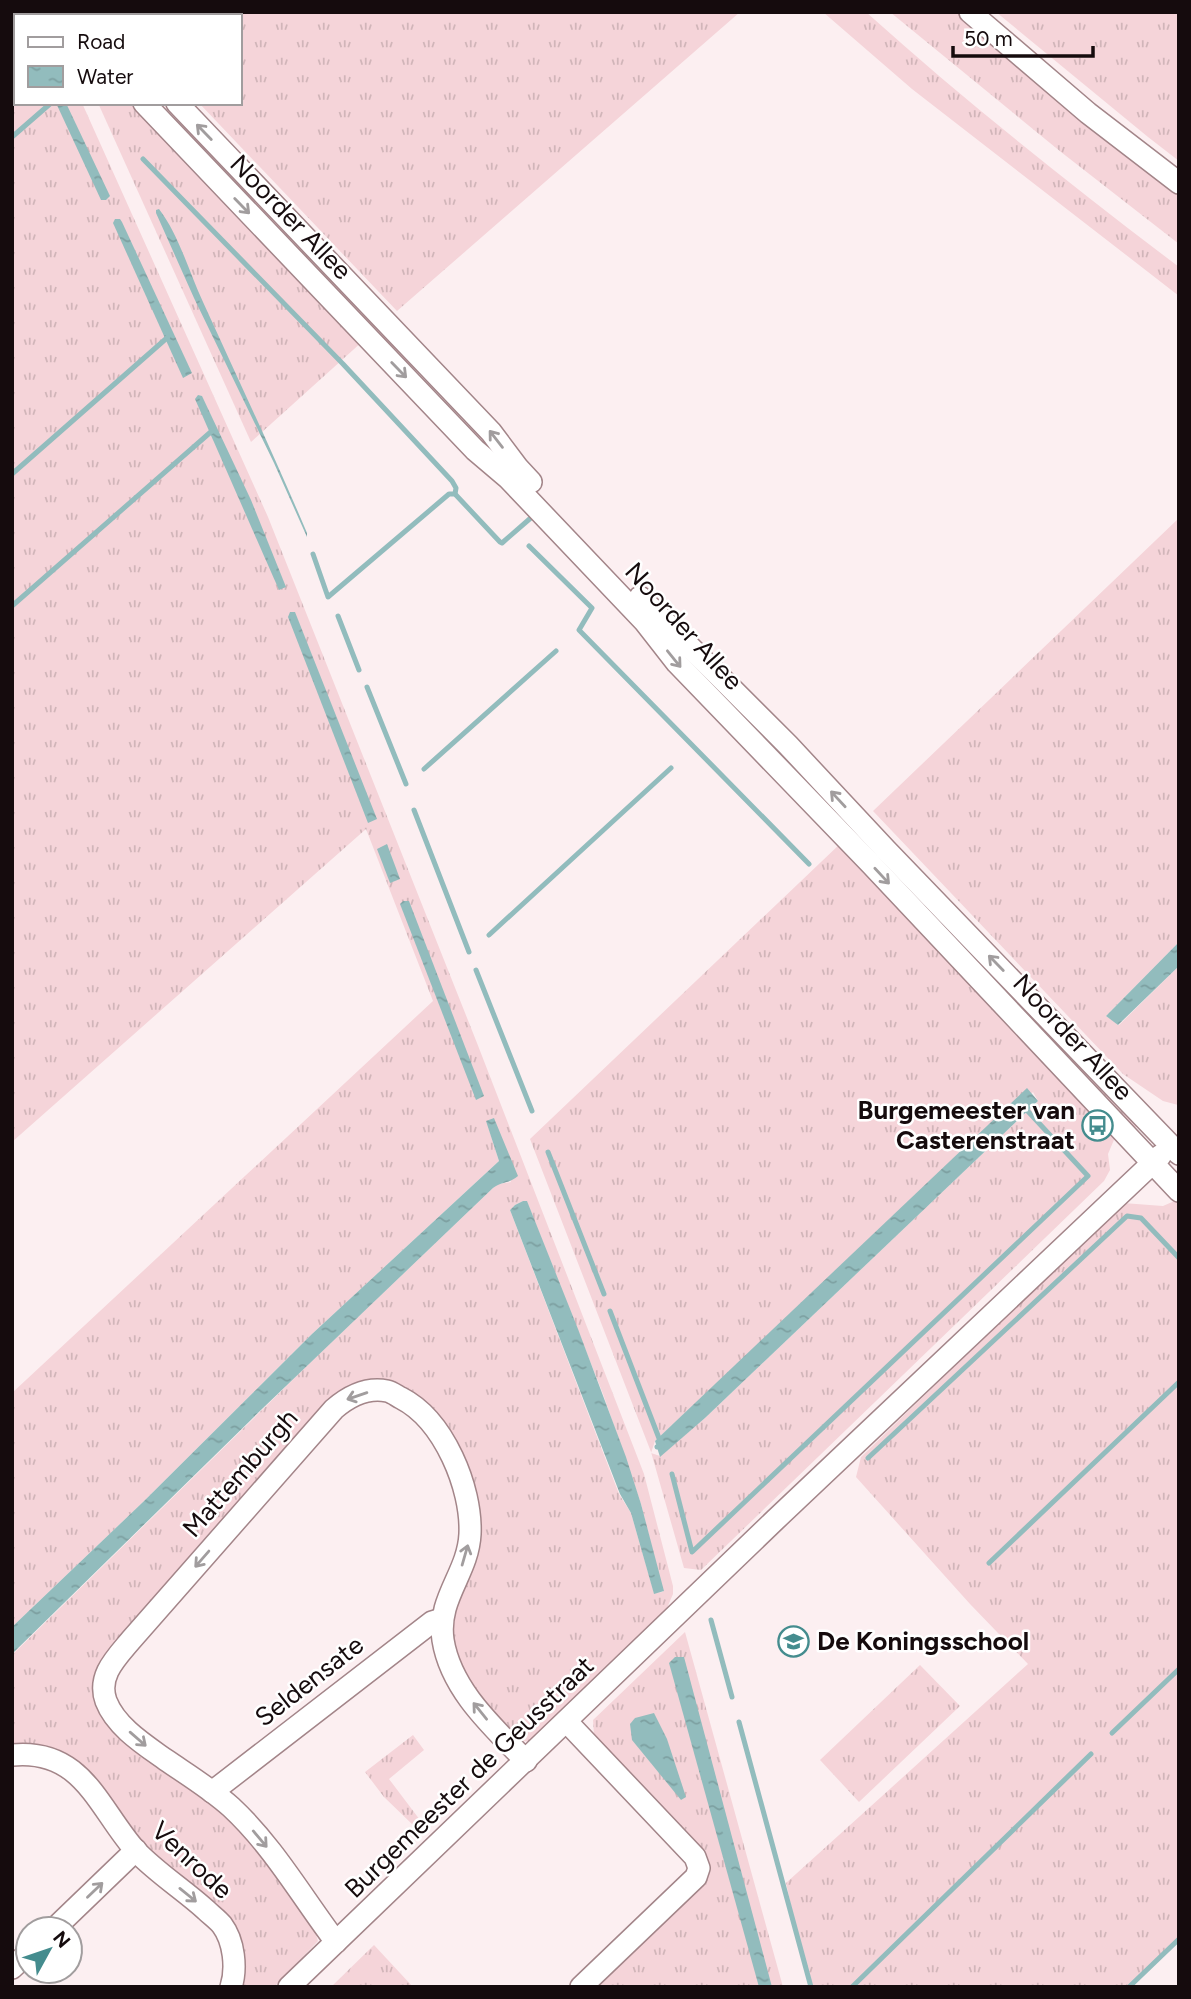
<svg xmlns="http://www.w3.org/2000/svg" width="1191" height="1999" font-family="Figtree,sans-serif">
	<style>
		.grass { fill: url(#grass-tufts); fill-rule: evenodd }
		.water { fill: url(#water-ripples) }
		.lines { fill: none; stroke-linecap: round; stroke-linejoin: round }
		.stream { stroke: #92bcbd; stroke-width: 5 }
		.minor-casing { stroke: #a38589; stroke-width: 24 }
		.minor { stroke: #fff; stroke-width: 21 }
		.oneway { stroke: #a19d9e }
		.labels { text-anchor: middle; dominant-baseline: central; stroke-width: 5; stroke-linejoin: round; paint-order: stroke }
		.street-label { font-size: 26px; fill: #150b0d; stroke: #fff }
		.poi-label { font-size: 26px; font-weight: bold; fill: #150b0d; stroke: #fff; text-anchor: end }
	</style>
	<defs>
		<pattern id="grass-tufts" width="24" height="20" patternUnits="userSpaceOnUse" patternTransform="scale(1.75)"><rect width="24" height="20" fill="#f5d4d9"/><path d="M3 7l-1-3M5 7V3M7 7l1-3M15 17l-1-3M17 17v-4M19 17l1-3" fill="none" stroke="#d1b5b9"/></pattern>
		<pattern id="water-ripples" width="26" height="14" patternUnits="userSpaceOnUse" patternTransform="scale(1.75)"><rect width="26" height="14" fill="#92bcbd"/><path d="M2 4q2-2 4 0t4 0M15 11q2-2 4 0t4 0" fill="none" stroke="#7da0a1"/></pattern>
	</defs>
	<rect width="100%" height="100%" fill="#fceff1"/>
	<g class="grass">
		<path d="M12 12H20L23 16H16V103H82L268 517 477 1043 644 1474 673 1586V1594L667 1608 530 1742 522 1741 501 1725 463 1675 452 1645 450 1615 478 1545 416 1398 339 1394 97 1697 216 1804 255 1844 312 1922 318 1941 274 1987H241L238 1948 148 1855 102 1795 12 1749V1655L312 1361 493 1188 498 1184 511 1182 488 1126 499 1161 312 1334 143 1502 12 1627V1393L433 1001 366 829 12 1142ZM523 1201 527 1202 603 1394 641 1504 663 1592 654 1593 631 1513 619 1494 510 1210 515 1205Z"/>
		<path d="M115 12H740L397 311 199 103H240V16H118Z"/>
		<path d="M823 12H866C966 102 1072 186 1179 267V296L912 89Z"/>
		<path d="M890 12H959L1179 192V244L1061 152Z"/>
		<path d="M996 12H1179V161L1148 137Z"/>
		<path d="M98 103H136L363 341 251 442Z"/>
		<path d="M189 123 415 361 406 369 179 131Z"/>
		<path d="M1179 518V942L1106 1016 1119 1025 1179 966 1178 1105 1163 1101 1123 1074 873 811Z"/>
		<path d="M842 842 1116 1135 1108 1154 1110 1170 1104 1181 701 1570 684 1568 651 1452 530 1139ZM1033 1092 1038 1101 705 1418 660 1456 651 1453 655 1441Z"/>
		<path d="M998 975 1141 1122 1130 1132 992 981Z"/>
		<path d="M1179 1199V1940L1130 1987H809L786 1883 1028 1664 970 1604 856 1477 861 1457 1123 1203 1163 1206Z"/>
		<path d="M685 1632 783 1987H594L687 1898 702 1851 594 1735 593 1720Z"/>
		<path d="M920 1665 960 1706 859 1802 820 1760Z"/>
		<path d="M413 1735 424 1750 389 1779 420 1820 413 1825 384 1797 365 1772Z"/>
		<path d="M374 1945 413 1987H331Z"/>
	</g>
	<g class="water">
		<path d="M56 103H66L110 196 106 200H101Z"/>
		<path d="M159 209C179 235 189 272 203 302 238 379 274 455 307 533V537L274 463 194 298 156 213V210Z"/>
		<path d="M115 219H120L122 222 192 373 183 378 113 223Z"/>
		<path d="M198 395 202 396 251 500 286 587 279 590 195 399Z"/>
		<path d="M290 612H295L377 819 368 823 288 617Z"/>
		<path d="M387 844 400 879 390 883 377 849Z"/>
		<path d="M403 901H409L484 1096 476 1100 400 904Z"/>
		<path d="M1179 942V966L1118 1025 1106 1016Z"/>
		<path d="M1027 1088 1038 1101 705 1418 660 1457 655 1441Z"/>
		<path d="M494 1118 518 1176C509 1184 502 1181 493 1188L262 1409 12 1654V1627L143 1502 312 1334 499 1161 486 1121Z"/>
		<path d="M523 1201H527L578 1329 626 1457 641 1504 664 1591 654 1594 631 1513 620 1494 510 1210 515 1205Z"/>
		<path d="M675 1657H684L772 1987H759L669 1663Z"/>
		<path d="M654 1713 667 1739 686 1797 681 1800 632 1740 630 1724 635 1718Z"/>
	</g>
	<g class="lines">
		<g class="stream">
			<path d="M12 27 16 33"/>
			<path d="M12 137 51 103"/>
			<path d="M143 159 343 364 452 481 456 488 455 494"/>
			<path d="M12 474 168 337"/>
			<path d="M529 546 592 608 579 630 809 864"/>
			<path d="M313 554 328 597 449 494H455L500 542 502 543 533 516"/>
			<path d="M12 606 213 430"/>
			<path d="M338 616 359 670"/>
			<path d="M367 687 406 784"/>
			<path d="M424 769 556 651"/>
			<path d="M414 810 469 952"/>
			<path d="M489 935 671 768"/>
			<path d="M476 970 532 1111"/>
			<path d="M548 1152 604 1294"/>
			<path d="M610 1311 662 1446 657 1447"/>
			<path d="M868 1458 1127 1216 1141 1218 1179 1258"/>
			<path d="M672 1474 692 1552 1088 1176 1023 1106"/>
			<path d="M989 1563 1179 1382"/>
			<path d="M711 1620 732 1697"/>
			<path d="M739 1722 811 1987"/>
			<path d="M1112 1733 1179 1669"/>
			<path d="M852 1987 1091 1754"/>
			<path d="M1129 1987 1179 1939"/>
		</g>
		<defs>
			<g id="minor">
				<path d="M57 12 60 16"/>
				<path d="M90 12 93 16"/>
				<path d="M970 12 1088 113 1179 183"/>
				<path d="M144 103 475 450 508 478 645 622 677 663 871 864 1179 1191"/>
				<path d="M177 103 491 432 518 468 531 482"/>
				<path d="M640 597 788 745 886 850 1179 1154"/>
				<path d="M567 1722 695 1857 699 1868 696 1877 581 1987"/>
				<path d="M12 1755C83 1748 98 1808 136 1851 157 1873 184 1890 206 1910 211 1915 217 1919 222 1925 234 1941 237 1968 231 1987"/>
				<path d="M212 1792 432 1622 442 1619"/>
				<path d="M54 1929 136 1850"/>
				<path d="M336 1942C302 1897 273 1846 231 1807 211 1789 188 1775 166 1760 145 1745 116 1727 106 1701 97 1676 116 1658 131 1640L334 1409C348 1397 367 1387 387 1391 392 1392 397 1396 401 1398 444 1420 472 1488 470 1534 468 1574 437 1598 443 1640 451 1690 493 1727 526 1761"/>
				<path d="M12 1968 28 1953"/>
				<path d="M289 1987 775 1520 1161 1155"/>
			</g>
		</defs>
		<use href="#minor" class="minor-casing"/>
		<use href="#minor" class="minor"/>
	</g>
	<defs><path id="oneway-shaft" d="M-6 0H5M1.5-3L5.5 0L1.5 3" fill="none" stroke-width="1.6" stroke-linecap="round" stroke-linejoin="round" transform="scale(1.75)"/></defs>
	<g class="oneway">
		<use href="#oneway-shaft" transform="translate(204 132) rotate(-134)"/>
		<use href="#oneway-shaft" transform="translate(242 206) rotate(46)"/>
		<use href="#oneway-shaft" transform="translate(399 370) rotate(46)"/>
		<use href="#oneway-shaft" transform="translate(496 439) rotate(-128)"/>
		<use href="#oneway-shaft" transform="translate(674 659) rotate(51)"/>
		<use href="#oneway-shaft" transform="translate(838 799) rotate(-133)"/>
		<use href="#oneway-shaft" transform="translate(882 876) rotate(47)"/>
		<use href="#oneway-shaft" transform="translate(996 963) rotate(-134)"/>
		<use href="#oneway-shaft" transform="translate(357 1396) rotate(161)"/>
		<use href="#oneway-shaft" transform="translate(465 1555) rotate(-74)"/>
		<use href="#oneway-shaft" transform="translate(202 1559) rotate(131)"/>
		<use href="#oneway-shaft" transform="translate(480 1711) rotate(-129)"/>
		<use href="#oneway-shaft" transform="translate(138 1739) rotate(41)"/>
		<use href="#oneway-shaft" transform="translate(260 1839) rotate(50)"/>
		<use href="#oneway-shaft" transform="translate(95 1890) rotate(-44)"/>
		<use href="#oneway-shaft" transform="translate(188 1895) rotate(39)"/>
	</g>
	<defs>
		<symbol id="bus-ring" viewBox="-11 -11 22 22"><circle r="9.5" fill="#fff" stroke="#448c8e" stroke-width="1.5"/><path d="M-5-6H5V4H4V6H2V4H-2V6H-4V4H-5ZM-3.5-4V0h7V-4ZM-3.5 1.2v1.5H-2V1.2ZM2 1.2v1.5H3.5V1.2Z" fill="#448c8e"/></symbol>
		<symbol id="school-ring" viewBox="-11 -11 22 22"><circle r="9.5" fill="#fff" stroke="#448c8e" stroke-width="1.5"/><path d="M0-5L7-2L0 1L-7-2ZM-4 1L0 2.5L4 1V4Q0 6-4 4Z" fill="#448c8e"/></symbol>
	</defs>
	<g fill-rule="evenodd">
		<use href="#bus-ring" x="1080" y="1108" width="35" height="35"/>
		<use href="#school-ring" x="776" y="1624" width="35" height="35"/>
	</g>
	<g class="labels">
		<g class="street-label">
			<text transform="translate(291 217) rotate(46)">Noorder Allee</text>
			<text transform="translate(684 626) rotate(48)">Noorder Allee</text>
			<text transform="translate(1073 1037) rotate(47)">Noorder Allee</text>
			<text transform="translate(240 1473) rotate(-49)">Mattemburgh</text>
			<text transform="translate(309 1681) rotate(-38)">Seldensate</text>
			<text transform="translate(469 1777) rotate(-44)">Burgemeester de Geusstraat</text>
			<text transform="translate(192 1860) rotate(43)">Venrode</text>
		</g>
		<g class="poi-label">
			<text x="1075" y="1110">Burgemeester van<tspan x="1075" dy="30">Casterenstraat</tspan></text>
			<text x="817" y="1641" text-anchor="start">De Koningsschool</text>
		</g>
	</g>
	<rect width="1191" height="1999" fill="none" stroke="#150b0d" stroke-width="28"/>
	<rect x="14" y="14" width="228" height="91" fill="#ffffff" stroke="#a19d9e" stroke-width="2"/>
	<rect x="28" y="37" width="35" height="10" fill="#ffffff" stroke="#a19d9e" stroke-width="2"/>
	<text x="77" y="49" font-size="21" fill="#150b0d">Road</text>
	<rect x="28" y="66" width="35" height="21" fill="url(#water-ripples)" stroke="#a19d9e" stroke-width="2"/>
	<text x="77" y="84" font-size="21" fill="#150b0d">Water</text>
	<g transform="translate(49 1950) rotate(50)"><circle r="33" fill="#ffffff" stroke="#a19d9e" stroke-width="2"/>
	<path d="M0-5L12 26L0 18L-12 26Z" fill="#448c8e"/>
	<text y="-10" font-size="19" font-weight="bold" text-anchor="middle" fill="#150b0d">N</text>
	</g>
	<path d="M953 46v10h140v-10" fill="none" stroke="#150b0d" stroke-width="3.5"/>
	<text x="964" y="46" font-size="21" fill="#150b0d" stroke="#ffffff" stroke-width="5" paint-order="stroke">50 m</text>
</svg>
